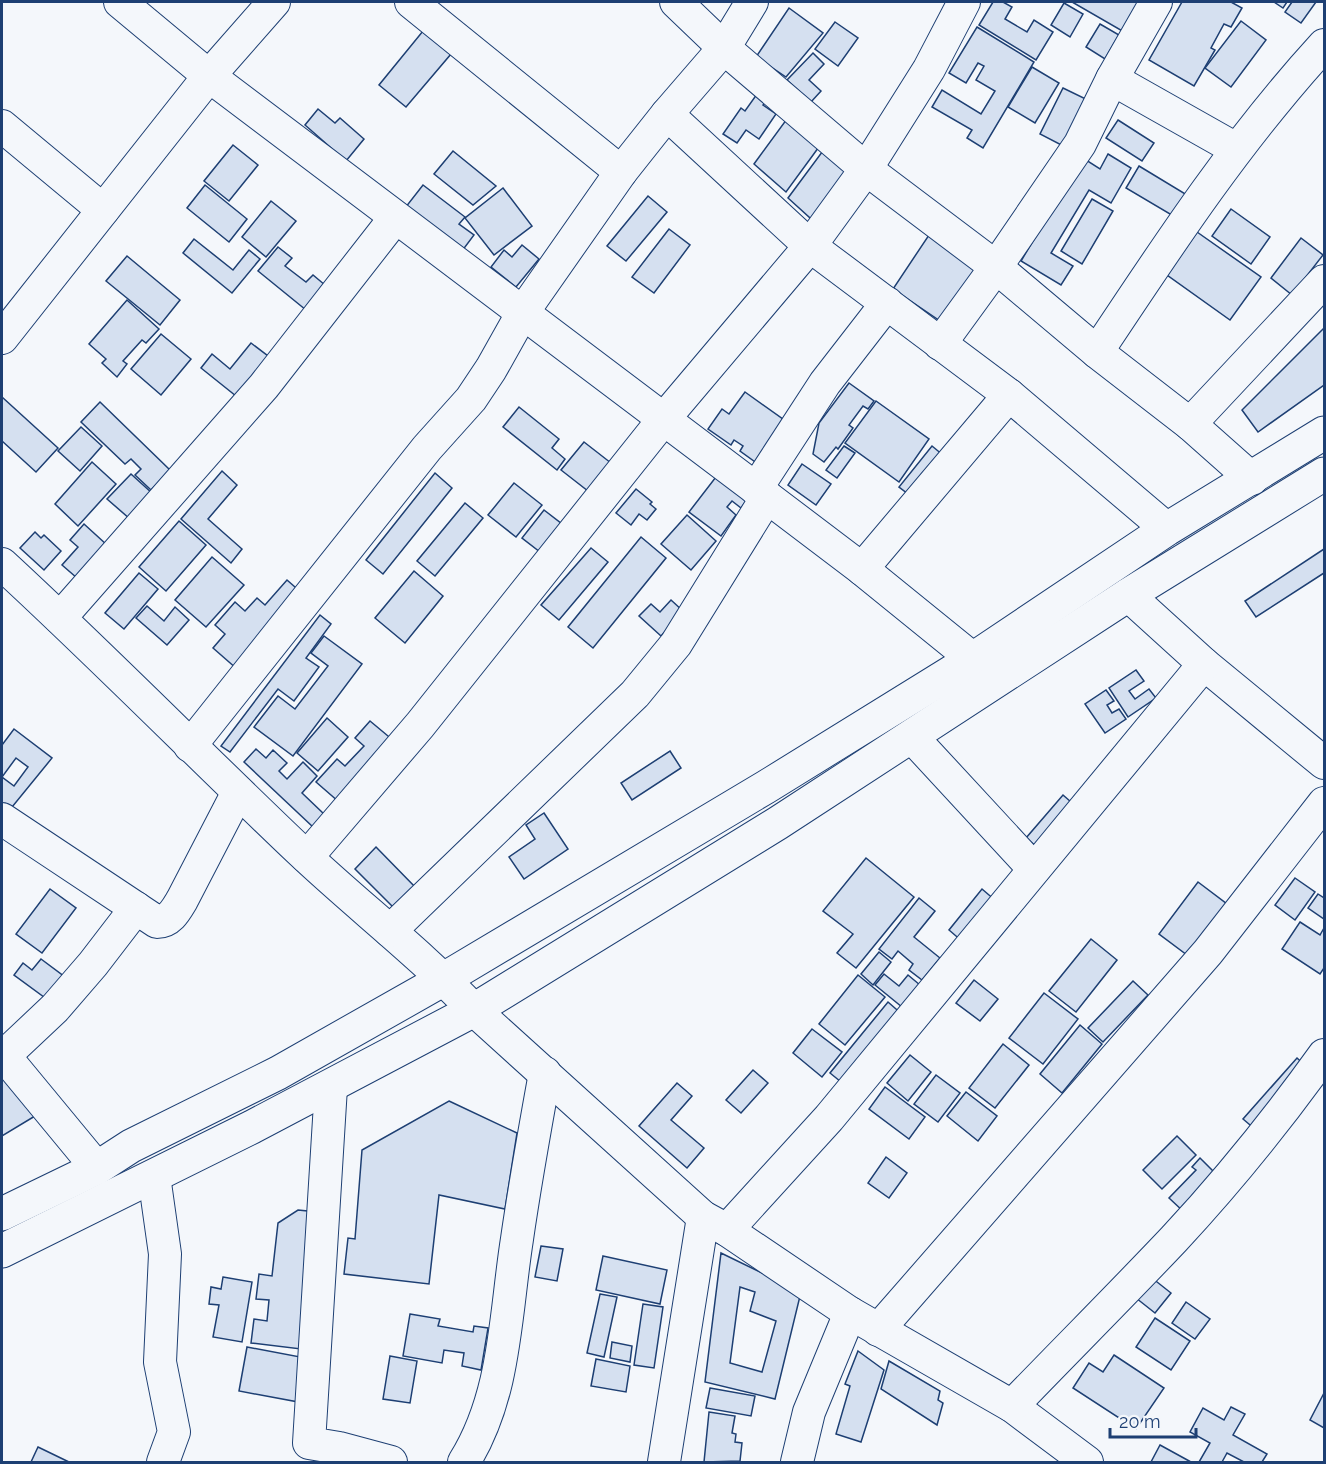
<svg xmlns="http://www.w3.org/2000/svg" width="1326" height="1464" font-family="Raleway,sans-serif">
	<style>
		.building { fill: #d5e0f0; stroke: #1d3f73; stroke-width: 1.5; fill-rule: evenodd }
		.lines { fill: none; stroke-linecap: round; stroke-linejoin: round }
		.minor-casing { stroke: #1d3f73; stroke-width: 34 }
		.major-casing { stroke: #1d3f73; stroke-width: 35 }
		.minor { stroke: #f4f7fb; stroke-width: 32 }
		.major { stroke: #f4f7fb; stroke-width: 33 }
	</style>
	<rect width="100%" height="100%" fill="#f4f7fb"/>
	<g class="building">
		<path d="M993 2H1003L1012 7 1005 19 1027 32 1034 20 1053 32 1036 60 979 25Z"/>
		<path d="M1072 2H1142L1124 32Z"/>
		<path d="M1182 2H1231L1242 8 1231 27 1224 24 1211 48 1215 50 1194 86 1149 60Z"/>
		<path d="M1274 2H1287L1283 8Z"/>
		<path d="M1292 2H1316L1301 23 1285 12Z"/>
		<path d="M1064 3 1083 14 1070 37 1051 25Z"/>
		<path d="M789 8 823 33 786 77 756 57Z"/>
		<path d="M1241 21 1266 40 1231 87 1205 68Z"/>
		<path d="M835 22 858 38 838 66 815 49Z"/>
		<path d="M1100 24 1119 35 1105 59 1086 47Z"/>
		<path d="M977 27 1034 62 983 148 967 138 972 130 932 107 942 90 981 114 995 91 976 80 984 66 978 63 966 83 949 73Z"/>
		<path d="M423 31 451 54 406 107 379 85Z"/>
		<path d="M813 53 824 64 809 80 821 91 811 102 787 80Z"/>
		<path d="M1032 67 1059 83 1035 123 1008 107Z"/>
		<path d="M762 87 771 93 763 105 776 114 759 139 746 130 737 143 723 134 741 108 745 111Z"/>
		<path d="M1063 88 1092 102 1069 149 1040 134Z"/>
		<path d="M318 109 335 123 340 118 364 139 346 161 305 125Z"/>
		<path d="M792 112 824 140 786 192 754 164Z"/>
		<path d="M1118 120 1154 143 1142 161 1106 138Z"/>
		<path d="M828 144 857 171 819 226 788 198Z"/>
		<path d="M233 145 258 165 229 201 204 181Z"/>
		<path d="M453 151 496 186 473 205 434 174Z"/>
		<path d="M1108 154 1131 168 1111 203 1089 190 1051 253 1073 266 1061 285 1021 261 1083 158 1100 169Z"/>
		<path d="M1139 166 1187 195 1175 217 1126 188Z"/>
		<path d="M205 185 247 219 229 242 187 208Z"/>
		<path d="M423 185 465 217 459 224 474 235 462 251 405 208Z"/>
		<path d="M503 188 532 226 494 255 465 218Z"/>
		<path d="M648 196 667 212 626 261 607 246Z"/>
		<path d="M1092 199 1113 211 1082 264 1061 251Z"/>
		<path d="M271 201 296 221 266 257 242 237Z"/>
		<path d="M1231 209 1270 237 1251 264 1212 236Z"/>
		<path d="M669 229 690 245 654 293 632 277Z"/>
		<path d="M933 229 986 269 949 327 893 289Z"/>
		<path d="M1197 232 1261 277 1230 320 1167 275Z"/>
		<path d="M1301 238 1323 255 1292 295 1271 278Z"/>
		<path d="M194 239 233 270 249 250 260 259 232 293 183 253Z"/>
		<path d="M522 245 539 259 516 287 491 267 504 250 512 257Z"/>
		<path d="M278 247 292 258 285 266 306 282 313 275 325 285 306 310 258 271Z"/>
		<path d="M127 256 180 300 160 325 106 281Z"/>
		<path d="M127 300 159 329 146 343 142 340 123 361 127 364 117 377 102 363 106 359 89 344Z"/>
		<path d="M1324 328V385L1258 432 1242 410Z"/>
		<path d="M161 334 191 359 161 395 131 369Z"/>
		<path d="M251 343 268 356 236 396 201 368 212 354 230 369Z"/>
		<path d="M849 383 874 401 868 409 863 406 849 425 853 428 838 449 836 447 824 462 813 454 819 423Z"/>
		<path d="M745 392 787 422 758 464 740 451 743 446 734 440 731 445 708 429 722 409 729 414Z"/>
		<path d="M2 397 58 448 36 472 2 441Z"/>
		<path d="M876 401 929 439 899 482 845 443Z"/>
		<path d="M100 402 170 470 151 490 135 475 141 469 131 459 125 464 81 422Z"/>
		<path d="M519 407 559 439 552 448 565 459 557 470 503 427Z"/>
		<path d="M81 427 102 446 80 471 58 451Z"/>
		<path d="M584 442 611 463 588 491 561 470Z"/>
		<path d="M844 446 855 453 837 478 826 470Z"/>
		<path d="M932 446 949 460 916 500 899 487Z"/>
		<path d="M92 462 116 484 78 526 55 504Z"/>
		<path d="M802 464 831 484 816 505 788 485Z"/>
		<path d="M222 471 237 485 208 519 242 549 231 563 181 519Z"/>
		<path d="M435 473 452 488 383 574 366 560Z"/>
		<path d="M719 473 750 496 741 508 732 501 727 507 736 515 721 536 689 512Z"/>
		<path d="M131 474 153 494 130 519 107 499Z"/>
		<path d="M514 483 542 505 516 537 488 515Z"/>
		<path d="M636 489 652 502 650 504 656 509 647 520 639 514 631 525 616 513Z"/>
		<path d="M465 503 483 518 435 576 417 561Z"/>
		<path d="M544 510 562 524 540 552 522 538Z"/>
		<path d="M687 515 716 541 691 570 661 544Z"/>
		<path d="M179 521 206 545 166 591 139 567Z"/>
		<path d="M84 524 107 545 77 578 62 565 78 547 70 540Z"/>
		<path d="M35 532 41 538 44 535 61 551 44 570 20 548Z"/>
		<path d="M641 537 666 558 593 648 568 627Z"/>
		<path d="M591 548 608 562 559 620 541 605Z"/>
		<path d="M1324 549V573L1256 617 1245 601Z"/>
		<path d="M212 557 244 585 206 627 175 600Z"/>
		<path d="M414 571 443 596 405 643 375 618Z"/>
		<path d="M139 573 158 589 124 629 105 613Z"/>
		<path d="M287 580 303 594 237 669 213 648 225 634 215 625 235 602 245 611 257 598 265 605Z"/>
		<path d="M671 600 683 611 661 636 639 616 651 604 660 612Z"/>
		<path d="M147 606 164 621 175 607 189 620 167 645 136 618Z"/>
		<path d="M320 615 331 624 306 658 319 667 294 701 278 689 230 752 221 746Z"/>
		<path d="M324 636 362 664 293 756 254 727 278 696 295 709 328 666 311 653Z"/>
		<path d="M1136 670 1144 681 1129 691 1135 699 1149 689 1156 698 1128 717 1109 688Z"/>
		<path d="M1106 690 1114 701 1107 705 1112 713 1119 709 1126 719 1105 733 1085 704Z"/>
		<path d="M327 718 348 737 318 771 297 753Z"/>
		<path d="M370 721 394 741 339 802 316 782 337 759 345 766 364 746 355 738Z"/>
		<path d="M14 729 52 758 8 812 2 807V745ZM16 758 28 767 14 786 2 777Z"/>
		<path d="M256 749 266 758 273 750 287 763 279 771 287 779 303 762 317 776 302 793 325 815 313 827 244 762Z"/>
		<path d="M670 751 681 768 632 800 621 783Z"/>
		<path d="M1063 795 1079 809 1043 852 1026 838Z"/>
		<path d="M544 813 568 849 524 879 509 857 535 839 526 825Z"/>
		<path d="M376 847 417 889 396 910 355 869Z"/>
		<path d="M866 858 914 897 856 968 837 953 853 934 823 911Z"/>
		<path d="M1295 878 1315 892 1295 920 1275 905Z"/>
		<path d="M1198 882 1227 904 1187 955 1159 934Z"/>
		<path d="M50 889 76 908 42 953 16 934Z"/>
		<path d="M982 889 996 901 963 942 949 930Z"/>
		<path d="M1318 894 1324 898V919L1308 908Z"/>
		<path d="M919 898 935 911 914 937 940 958 922 980 909 970 913 964 898 951 892 959 879 949Z"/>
		<path d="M1300 922 1320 935 1324 928V968L1320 974 1282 949Z"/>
		<path d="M1091 939 1117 960 1076 1012 1049 991Z"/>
		<path d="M879 952 891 962 873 985 861 974Z"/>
		<path d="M41 959 65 977 48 1000 14 975 23 963 32 970Z"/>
		<path d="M884 974 899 986 908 975 920 985 902 1007 875 985Z"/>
		<path d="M858 975 885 997 845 1045 819 1024Z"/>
		<path d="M974 980 998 999 980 1021 956 1003Z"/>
		<path d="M1133 981 1148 995 1103 1042 1088 1028Z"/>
		<path d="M1044 993 1078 1019 1043 1064 1009 1038Z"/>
		<path d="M888 1002 904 1016 846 1086 830 1073Z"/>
		<path d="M1080 1025 1102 1044 1062 1093 1040 1074Z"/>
		<path d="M812 1029 842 1052 822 1077 793 1053Z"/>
		<path d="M1003 1044 1029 1065 995 1108 969 1088Z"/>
		<path d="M910 1055 931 1072 908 1101 887 1083Z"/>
		<path d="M1297 1058 1309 1069 1256 1130 1243 1119Z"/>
		<path d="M753 1070 768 1083 741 1113 726 1100Z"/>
		<path d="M2 1073 40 1113 2 1136Z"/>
		<path d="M936 1075 960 1093 938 1122 914 1104Z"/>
		<path d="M677 1083 692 1096 671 1120 704 1148 687 1168 639 1126Z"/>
		<path d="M885 1087 925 1117 909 1139 869 1109Z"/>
		<path d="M966 1092 997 1116 978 1141 947 1116Z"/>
		<path d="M449 1101 517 1133 505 1209 439 1195 429 1284 344 1274 348 1238 355 1239 362 1150Z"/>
		<path d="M1177 1136 1196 1155 1162 1189 1143 1170Z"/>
		<path d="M886 1157 907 1173 889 1198 868 1183Z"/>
		<path d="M1200 1158 1219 1177 1184 1212 1169 1198 1196 1170 1192 1167Z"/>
		<path d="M298 1210 317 1212 301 1349 251 1343 254 1319 267 1321 269 1300 256 1299 259 1274 272 1276 278 1223Z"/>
		<path d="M541 1246 563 1249 557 1281 535 1277Z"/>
		<path d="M721 1253 801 1292 775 1399 705 1382ZM740 1287 755 1292 750 1311 776 1321 762 1372 730 1363Z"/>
		<path d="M603 1256 667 1270 660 1304 596 1290Z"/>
		<path d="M223 1277 252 1282 242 1342 213 1337 219 1305 209 1304 211 1287 221 1289Z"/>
		<path d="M1152 1278 1171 1293 1155 1313 1136 1298Z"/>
		<path d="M600 1294 617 1297 604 1357 587 1353Z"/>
		<path d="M1186 1302 1210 1319 1195 1339 1172 1323Z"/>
		<path d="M643 1304 663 1307 654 1368 634 1365Z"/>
		<path d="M410 1314 440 1319 438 1326 473 1332 474 1326 488 1328 481 1370 462 1366 464 1353 444 1350 442 1363 403 1356Z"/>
		<path d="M1155 1318 1190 1341 1171 1370 1136 1347Z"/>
		<path d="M612 1342 632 1346 630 1362 610 1358Z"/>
		<path d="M247 1347 311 1359 304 1403 239 1391Z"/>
		<path d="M858 1351 884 1370 861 1442 836 1434 850 1386 845 1384Z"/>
		<path d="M1114 1355 1164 1388 1136 1429 1073 1388 1089 1363 1103 1372Z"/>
		<path d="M390 1356 417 1361 410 1403 383 1399Z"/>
		<path d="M596 1359 630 1366 626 1392 591 1386Z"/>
		<path d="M889 1361 940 1391 938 1400 943 1403 937 1425 881 1389Z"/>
		<path d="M710 1388 755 1396 751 1416 706 1408Z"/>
		<path d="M1324 1393V1428L1310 1420Z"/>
		<path d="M1231 1407 1245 1414 1233 1435 1267 1454 1262 1462H1244L1227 1453 1222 1462H1199L1210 1443 1190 1432 1203 1408 1224 1420Z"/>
		<path d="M709 1412 735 1416 732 1433 736 1434 735 1442 742 1443 740 1461 704 1462Z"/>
		<path d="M1160 1445 1191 1462H1151Z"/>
		<path d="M38 1447 69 1462H31Z"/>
	</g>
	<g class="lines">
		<defs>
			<g id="minor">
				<path d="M120 2 209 76 767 497 862 569 973 659"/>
				<path d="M411 2 621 172"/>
				<path d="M676 2 724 48 866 169 996 267 1097 352 1190 424 1252 479"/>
				<path d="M1112 79 1236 149"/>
				<path d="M667 114 810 246 1009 395 1167 529"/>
				<path d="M2 126 103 210"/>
				<path d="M2 338 209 76 274 2"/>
				<path d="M940 344 996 267 1080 144 1112 79 1156 2"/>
				<path d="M1097 352C1168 245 1237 140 1324 45"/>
				<path d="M1190 424 1324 281"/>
				<path d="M756 489 825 383 887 303"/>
				<path d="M2 564C103 657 200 756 300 851 357 905 420 953 474 1010L703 1217 727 1230 850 1313 1012 1406 1087 1462"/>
				<path d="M862 569 1009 395"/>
				<path d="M1128 595 1204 664 1324 763"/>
				<path d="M60 618 264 386 395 218"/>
				<path d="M912 737 1034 869"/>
				<path d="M190 746 427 448 471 399 491 369 523 312 621 172 667 114 724 48 752 2"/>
				<path d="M2 819 157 922C170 922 176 910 182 900L238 792"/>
				<path d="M307 857 420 725 663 420 810 246 866 169 929 69 964 2"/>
				<path d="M390 931 635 694 676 644 767 497"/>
				<path d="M2 1053 97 1168"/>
				<path d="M4 1056 55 1008 93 964 136 908"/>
				<path d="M331 1087 309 1443 339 1448 391 1462"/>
				<path d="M154 1176 165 1254 160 1362 174 1432 163 1462"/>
				<path d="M727 1230 829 1118 1204 664"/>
				<path d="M878 1330 1208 952 1324 803"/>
				<path d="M1012 1406C1066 1350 1121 1295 1174 1239 1228 1181 1278 1119 1324 1055"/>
				<path d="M464 1462C506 1395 505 1315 517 1239 525 1183 535 1128 545 1073"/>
				<path d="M664 1462 703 1217"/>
				<path d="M797 1462 809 1412 850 1313"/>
			</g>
			<g id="major">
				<path d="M2 1214 97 1168 131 1146 278 1073 444 979 766 787 973 659 1167 529 1324 433"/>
				<path d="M2 1251 252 1127 474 1010 778 823 1128 595 1324 474"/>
			</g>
		</defs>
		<use href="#minor" class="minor-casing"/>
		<use href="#major" class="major-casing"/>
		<use href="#minor" class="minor"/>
		<use href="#major" class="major"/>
	</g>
	<rect width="1326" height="1464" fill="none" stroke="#1d3f73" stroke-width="6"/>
	<path d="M1110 1428v9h86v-9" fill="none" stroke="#1d3f73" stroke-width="3"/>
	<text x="1119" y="1428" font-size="18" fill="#1d3f73" stroke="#f4f7fb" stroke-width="4.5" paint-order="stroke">20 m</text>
</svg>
